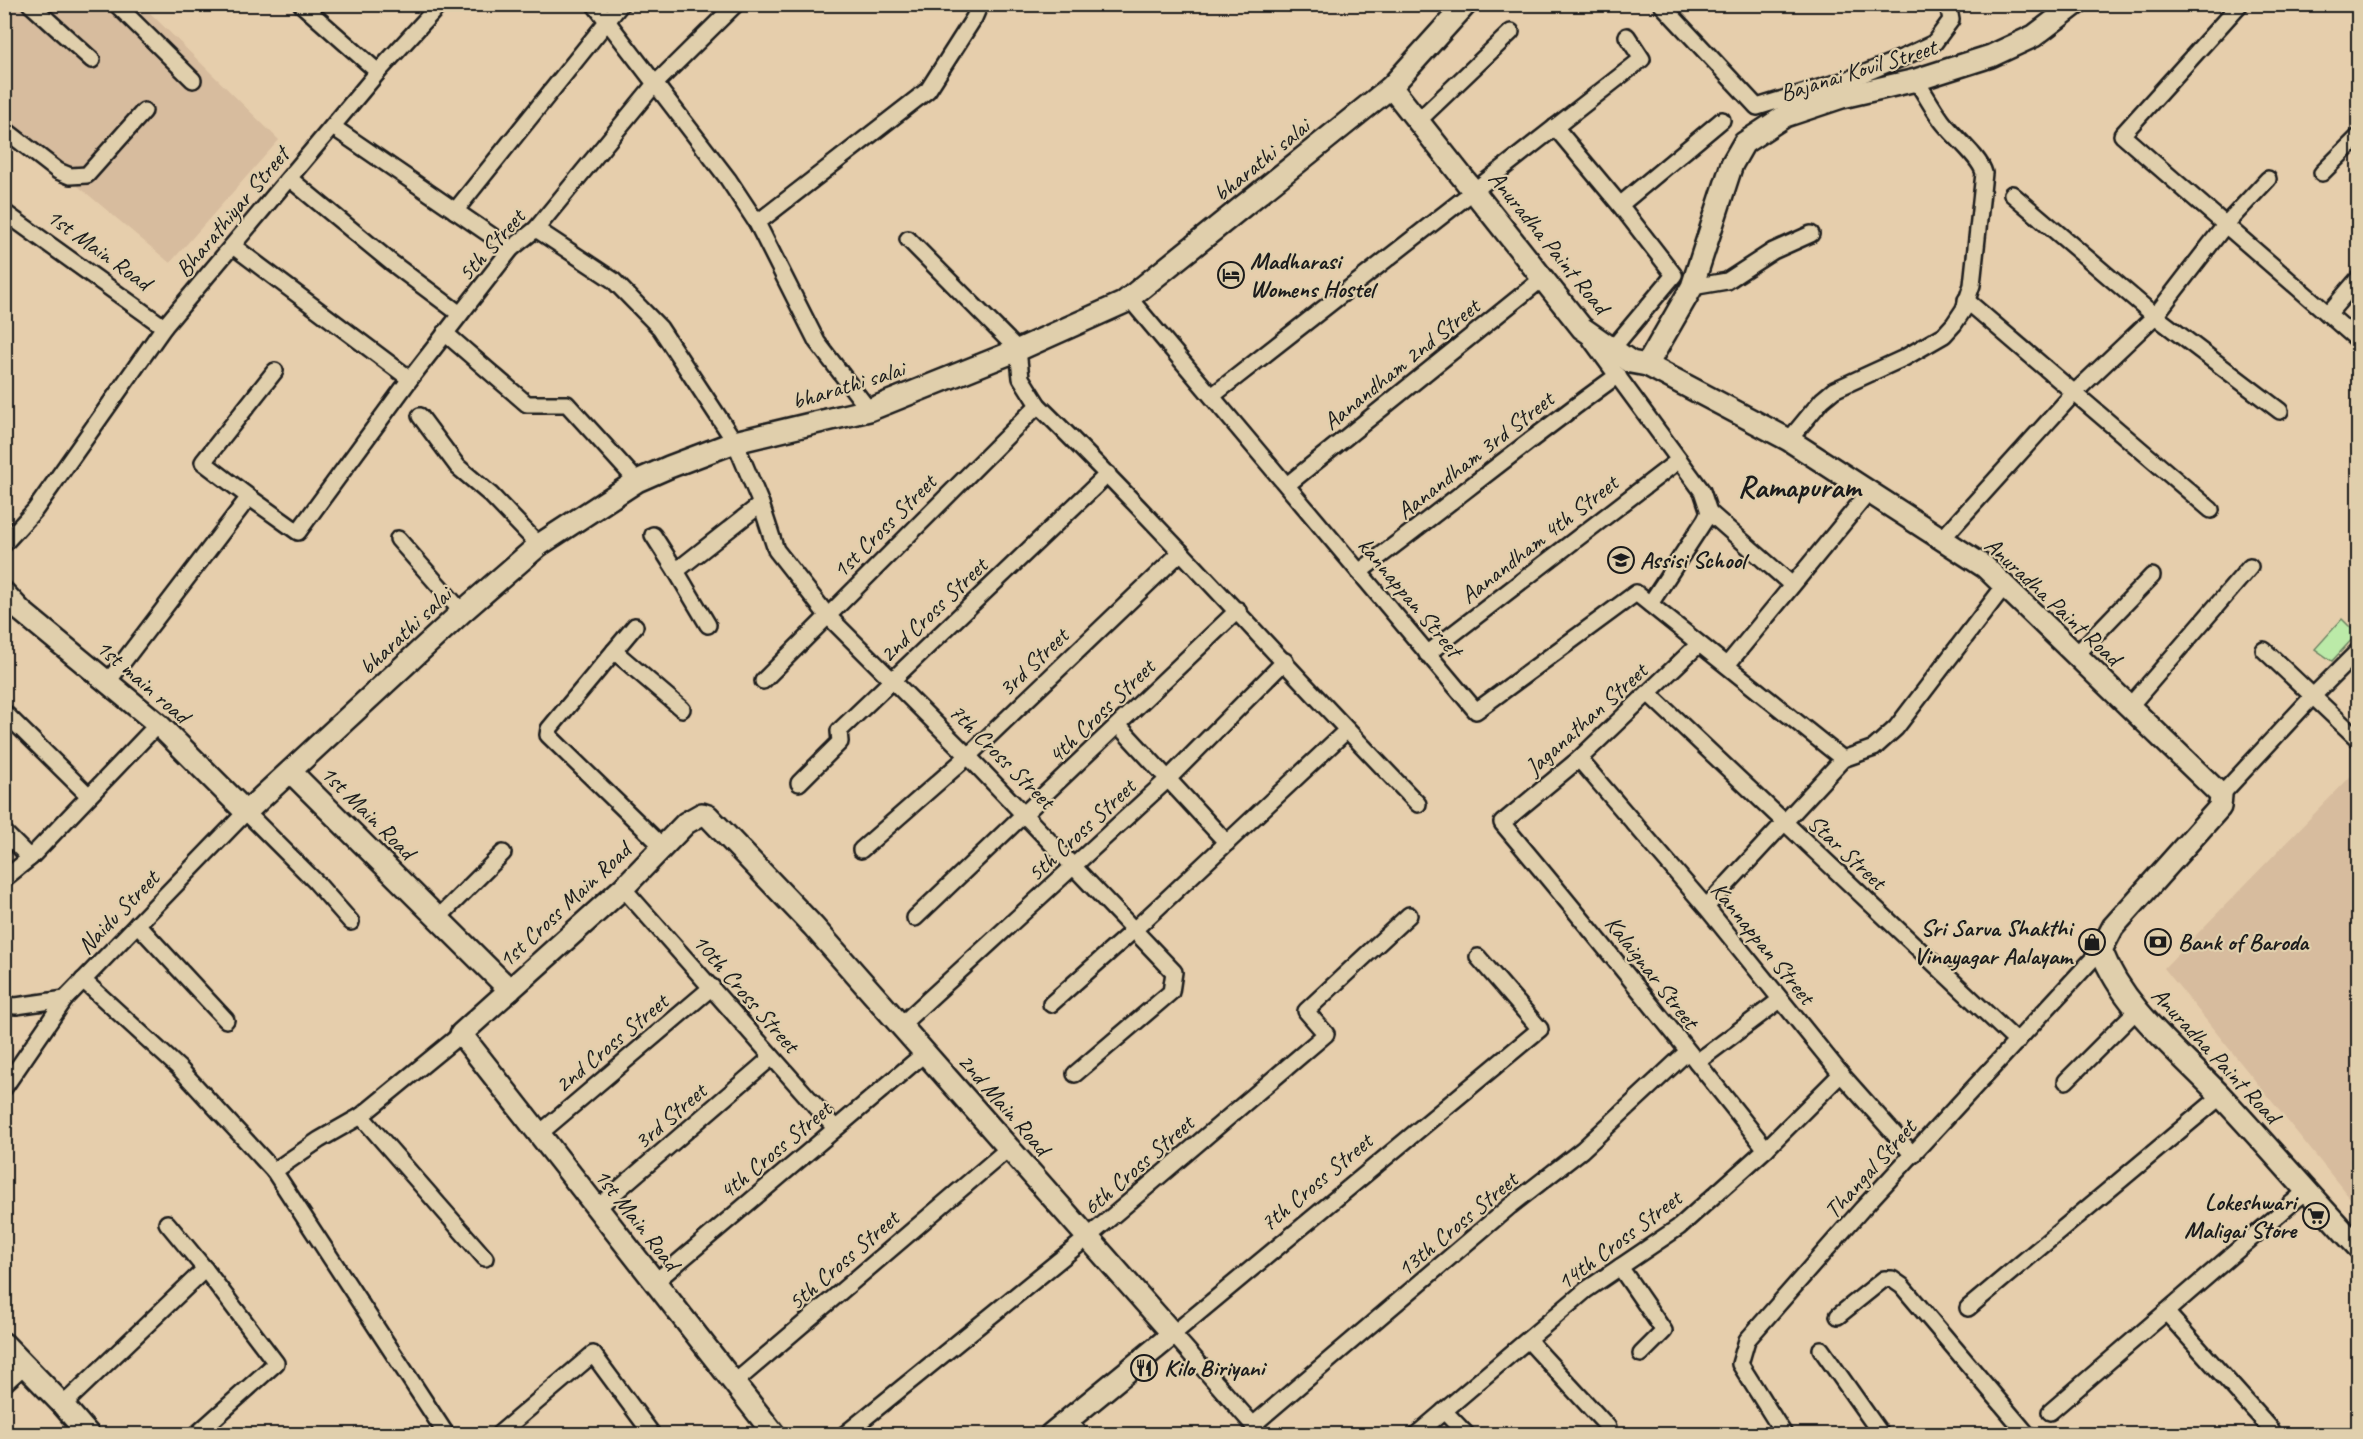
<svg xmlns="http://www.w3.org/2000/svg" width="2363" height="1439" font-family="Caveat,sans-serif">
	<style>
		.built { fill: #d7bc9e }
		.green { fill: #bbeaa8; stroke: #6c8362; stroke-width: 1.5 }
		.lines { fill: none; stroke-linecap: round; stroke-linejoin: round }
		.street-casing { stroke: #1c1c1c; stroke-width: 20 }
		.secondary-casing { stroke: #1c1c1c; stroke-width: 26 }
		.street { stroke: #e0cfac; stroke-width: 15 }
		.secondary { stroke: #e0cfac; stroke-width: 21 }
		.labels { text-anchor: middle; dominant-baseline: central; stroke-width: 4.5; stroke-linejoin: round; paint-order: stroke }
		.street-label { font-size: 24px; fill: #1c1c1c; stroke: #e0cfac }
		.poi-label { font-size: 24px; font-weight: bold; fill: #1c1c1c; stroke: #e0cfac; text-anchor: start }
		.district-label { font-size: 30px; font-weight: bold; fill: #1c1c1c; stroke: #e0cfac }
	</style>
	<rect width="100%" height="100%" fill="#e6ceac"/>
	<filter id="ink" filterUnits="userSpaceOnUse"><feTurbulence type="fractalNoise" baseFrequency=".0167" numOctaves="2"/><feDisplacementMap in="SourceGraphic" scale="12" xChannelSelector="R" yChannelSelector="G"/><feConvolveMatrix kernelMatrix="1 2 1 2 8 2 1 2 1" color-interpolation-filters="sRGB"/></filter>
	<g filter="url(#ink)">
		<g class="built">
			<path d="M4 5H142L279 140 170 263 5 125Z"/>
			<path d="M2351 776 2358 783V1208L2164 968Z"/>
		</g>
		<path class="green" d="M2342 619 2357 634 2332 661 2315 649Z"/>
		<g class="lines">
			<defs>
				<g id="street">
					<path d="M30 4 92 60"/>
					<path d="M116 4 193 80"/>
					<path d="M301 4 378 72"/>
					<path d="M594 4 728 179 757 223 817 342 869 410"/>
					<path d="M1661 4 1757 107 1858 76 1904 57 1934 43 1951 20 1948 4"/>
					<path d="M2240 4 2122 135 2358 340"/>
					<path d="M1418 121 1511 32"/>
					<path d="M333 127 511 249"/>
					<path d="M1555 127 1620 205"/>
					<path d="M4 129 58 171 70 176 87 175 144 111"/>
					<path d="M2322 173 2358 137"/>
					<path d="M290 179 392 263 460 314"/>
					<path d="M2012 194 2155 316 2280 411"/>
					<path d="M455 211 621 4"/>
					<path d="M4 212 164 327"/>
					<path d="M757 223 928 90 974 18 980 4"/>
					<path d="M536 229 613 280 660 328 735 442 761 504 776 550 827 615 968 756 1174 972 1171 992 1075 1074"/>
					<path d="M908 239 1018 350 1021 378 1038 405C1169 534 1290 672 1418 804"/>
					<path d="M233 246 410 379"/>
					<path d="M1692 287 1727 281 1773 251 1811 234"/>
					<path d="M1129 298 1476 711 1636 593 1843 759"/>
					<path d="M1966 300 2211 510"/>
					<path d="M2328 314 2358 279"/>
					<path d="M445 333 527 404H567L637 481"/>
					<path d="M1591 340 1702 491 1709 512 1705 520 1650 604"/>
					<path d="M1612 349 1674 275 1620 205 1722 120"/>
					<path d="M1212 396 1642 59 1627 36"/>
					<path d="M420 416 458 467 491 495 539 545"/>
					<path d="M1789 440 1822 400 1834 390 1904 358 1944 335 1954 324 1964 309 1972 285 1984 173C1980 157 1954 137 1942 121 1933 109 1925 94 1916 80"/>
					<path d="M1287 485 1543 278"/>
					<path d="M249 497 298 532 410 379 511 249 536 229 654 85 736 4"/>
					<path d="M1709 512 1792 585"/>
					<path d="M653 535 676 571 761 504"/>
					<path d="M398 539 462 612"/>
					<path d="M1942 539 2074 393 2155 316 2226 224 2268 179"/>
					<path d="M4 544 35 510 164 327 378 72 440 4"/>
					<path d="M676 571 708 625"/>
					<path d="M1359 572C1446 507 1530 438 1618 375"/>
					<path d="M635 626 549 729 548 735 663 847"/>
					<path d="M1698 645 1579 759 1502 823C1592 930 1679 1039 1766 1149"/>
					<path d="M2264 650 2358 739"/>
					<path d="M614 651 682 709"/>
					<path d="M1427 654 1679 460"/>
					<path d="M2076 655 2152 576"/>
					<path d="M1727 665 1869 492"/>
					<path d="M763 681 1038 405"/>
					<path d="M107 683 249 497 203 462 275 371"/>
					<path d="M1648 693 2017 1042"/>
					<path d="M2129 707 2250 567"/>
					<path d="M4 712 88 795"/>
					<path d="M1119 726 1227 843"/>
					<path d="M1579 759 1706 907 1841 1074 1913 1155"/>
					<path d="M799 783 840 742 839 731 1108 474"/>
					<path d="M2221 795 2313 696 2358 651"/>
					<path d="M4 832 30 858 158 724"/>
					<path d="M861 850 968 756 1181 552"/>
					<path d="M4 879 30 858"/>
					<path d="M623 888 835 1128"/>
					<path d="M1706 907 1843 759 1874 748 1896 728 2005 585"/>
					<path d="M438 918 503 853"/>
					<path d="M915 918 1238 610"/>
					<path d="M137 924 226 1020"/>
					<path d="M83 980 179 1068 274 1171"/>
					<path d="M1051 1004 1135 929 1346 731"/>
					<path d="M4 1005 16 1006 65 999 246 812 315 881 351 922"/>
					<path d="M901 1025 1167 780 1285 661"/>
					<path d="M461 1034 361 1116 485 1258"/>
					<path d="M1697 1062 1780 1000"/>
					<path d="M2066 1081 2137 1010"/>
					<path d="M4 1088 65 999"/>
					<path d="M361 1116 319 1140 274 1171 446 1434"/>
					<path d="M539 1134 712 987"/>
					<path d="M597 1208 772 1057"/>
					<path d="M167 1223 205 1269"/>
					<path d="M1620 1267 1664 1331 1641 1354"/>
					<path d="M655 1282 925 1053"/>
					<path d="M1968 1308 2221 1096"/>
					<path d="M2166 1312 2271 1429"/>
					<path d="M1838 1316 1884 1279H1892L1902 1286 2027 1434"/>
					<path d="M1528 1340 1608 1427"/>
					<path d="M1821 1349 1881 1434"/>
					<path d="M734 1383 1009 1148"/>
					<path d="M4 1384 25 1365"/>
					<path d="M63 1405 205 1269 276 1363 197 1434"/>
					<path d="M1444 1411 1466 1434"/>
					<path d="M2050 1412 2306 1191"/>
					<path d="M1068 1420 1080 1434"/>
					<path d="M1253 1425 1510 1206 1582 1150 1687 1052"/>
					<path d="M499 1434 593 1354 652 1434"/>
					<path d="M845 1434 1088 1237 1326 1034 1306 1011 1409 915"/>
					<path d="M1261 1434 1173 1334 1540 1029 1478 957"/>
					<path d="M1417 1434 1586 1290 1679 1227 1766 1149 1841 1074"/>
					<path d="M1784 1434 1740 1364 1747 1340 1862 1209 2101 950"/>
				</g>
				<g id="secondary">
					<path d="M1391 87 1582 328 1631 362 1647 365 1789 440 1985 567 2221 795 2220 807 2113 927 2101 950C2123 1008 2177 1050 2219 1094 2266 1144 2311 1197 2358 1247"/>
					<path d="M1647 365 1692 287 1732 164 1744 143 1785 116 1842 97 1916 80 1991 56 2034 36 2076 4"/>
					<path d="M4 593 20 610 158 724 246 812 462 612 539 545 637 481 669 467 735 442 869 410 1018 350 1123 303 1391 87 1466 4"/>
					<path d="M291 772 510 990"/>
					<path d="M4 1344 63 1405 88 1434"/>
					<path d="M774 1434 461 1034 623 888 686 823 702 814 708 816 813 926 1173 1334 1051 1434"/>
				</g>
			</defs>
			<use href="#street" class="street-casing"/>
			<use href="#secondary" class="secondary-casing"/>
			<use href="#street" class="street"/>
			<use href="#secondary" class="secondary"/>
		</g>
	</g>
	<defs>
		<symbol id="hotel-ring" viewBox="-11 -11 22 22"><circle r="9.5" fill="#e0cfac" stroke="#1c1c1c" stroke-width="1.5"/><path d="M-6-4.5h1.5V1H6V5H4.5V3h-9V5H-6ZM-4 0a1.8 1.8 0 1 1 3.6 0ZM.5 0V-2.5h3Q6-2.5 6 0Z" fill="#1c1c1c"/></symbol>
		<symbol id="school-ring" viewBox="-11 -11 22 22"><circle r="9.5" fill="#e0cfac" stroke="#1c1c1c" stroke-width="1.5"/><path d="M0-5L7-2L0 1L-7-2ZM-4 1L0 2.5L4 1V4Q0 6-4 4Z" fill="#1c1c1c"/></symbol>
		<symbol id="shop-ring" viewBox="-11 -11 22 22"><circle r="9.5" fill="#e0cfac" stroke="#1c1c1c" stroke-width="1.5"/><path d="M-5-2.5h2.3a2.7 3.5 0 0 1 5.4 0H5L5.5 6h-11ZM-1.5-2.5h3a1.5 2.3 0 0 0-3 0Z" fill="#1c1c1c"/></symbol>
		<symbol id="bank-ring" viewBox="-11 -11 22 22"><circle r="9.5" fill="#e0cfac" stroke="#1c1c1c" stroke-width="1.5"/><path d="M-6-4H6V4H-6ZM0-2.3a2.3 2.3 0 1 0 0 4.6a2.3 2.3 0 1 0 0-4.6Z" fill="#1c1c1c"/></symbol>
		<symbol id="supermarket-ring" viewBox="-11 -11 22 22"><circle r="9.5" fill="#e0cfac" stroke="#1c1c1c" stroke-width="1.5"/><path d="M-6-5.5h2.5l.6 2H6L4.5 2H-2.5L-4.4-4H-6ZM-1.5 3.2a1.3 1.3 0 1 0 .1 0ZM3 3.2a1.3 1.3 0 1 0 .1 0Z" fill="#1c1c1c"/></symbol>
		<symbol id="restaurant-ring" viewBox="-11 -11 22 22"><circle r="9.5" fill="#e0cfac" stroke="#1c1c1c" stroke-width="1.5"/><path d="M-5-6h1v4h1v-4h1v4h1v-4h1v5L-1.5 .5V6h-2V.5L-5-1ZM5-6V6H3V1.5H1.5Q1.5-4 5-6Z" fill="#1c1c1c"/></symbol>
	</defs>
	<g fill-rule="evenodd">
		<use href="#hotel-ring" x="1216" y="260" width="30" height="30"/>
		<use href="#school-ring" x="1606" y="545" width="30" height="30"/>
		<use href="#shop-ring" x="2077" y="927" width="30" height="30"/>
		<use href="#bank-ring" x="2143" y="927" width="30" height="30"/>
		<use href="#supermarket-ring" x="2301" y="1201" width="30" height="30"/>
		<use href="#restaurant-ring" x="1129" y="1353" width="30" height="30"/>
	</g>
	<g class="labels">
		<g class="street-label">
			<text transform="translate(1858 70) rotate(-17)">Bajanai Kovil Street</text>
			<text transform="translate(1261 160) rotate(-39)">bharathi salai</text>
			<text transform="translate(232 212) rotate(-50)">Bharathiyar Street</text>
			<text transform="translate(1549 242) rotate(51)">Anuradha Paint Road</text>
			<text transform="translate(491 245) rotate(-48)">5th Street</text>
			<text transform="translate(99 249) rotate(36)">1st Main Road</text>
			<text transform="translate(1401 364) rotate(-39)">Aanandham 2nd Street</text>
			<text transform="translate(848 385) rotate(-17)">bharathi salai</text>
			<text transform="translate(1475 455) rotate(-38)">Aanandham 3rd Street</text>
			<text transform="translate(884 526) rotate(-45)">1st Cross Street</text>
			<text transform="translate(1539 539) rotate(-38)">Aanandham 4th Street</text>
			<text transform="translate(1410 597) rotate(50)">kannappan Street</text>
			<text transform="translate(2053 601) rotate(43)">Anuradha Paint Road</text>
			<text transform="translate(933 610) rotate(-44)">2nd Cross Street</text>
			<text transform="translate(405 631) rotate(-43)">bharathi salai</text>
			<text transform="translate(1033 662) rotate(-44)">3rd Street</text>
			<text transform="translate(143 681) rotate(41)">1st main road</text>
			<text transform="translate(1101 711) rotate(-44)">4th Cross Street</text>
			<text transform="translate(1586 719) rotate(-42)">Jaganathan Street</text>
			<text transform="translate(1002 756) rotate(45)">7th Cross Street</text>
			<text transform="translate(368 812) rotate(45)">1st Main Road</text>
			<text transform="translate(1081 830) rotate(-43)">5th Cross Street</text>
			<text transform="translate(1847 852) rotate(43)">Star Street</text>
			<text transform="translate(564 905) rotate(-43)">1st Cross Main Road</text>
			<text transform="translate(118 912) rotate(-46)">Naidu Street</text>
			<text transform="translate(1763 943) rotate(51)">Kannappan Street</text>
			<text transform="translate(1652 972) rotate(52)">Kalaignar Street</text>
			<text transform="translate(746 993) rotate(49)">10th Cross Street</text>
			<text transform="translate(611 1043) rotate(-40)">2nd Cross Street</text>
			<text transform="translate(2216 1055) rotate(47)">Anuradha Paint Road</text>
			<text transform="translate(1004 1104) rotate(49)">2nd Main Road</text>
			<text transform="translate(670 1116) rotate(-41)">3rd Street</text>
			<text transform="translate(775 1150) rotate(-40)">4th Cross Street</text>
			<text transform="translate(1138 1165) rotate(-41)">6th Cross Street</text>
			<text transform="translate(1870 1169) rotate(-48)">Thangal Street</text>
			<text transform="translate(1316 1182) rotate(-40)">7th Cross Street</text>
			<text transform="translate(637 1219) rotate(52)">1st Main Road</text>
			<text transform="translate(1457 1224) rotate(-40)">13th Cross Street</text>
			<text transform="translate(1619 1240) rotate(-37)">14th Cross Street</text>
			<text transform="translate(843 1260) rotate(-41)">5th Cross Street</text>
		</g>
		<g class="poi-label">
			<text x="1250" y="261">Madharasi<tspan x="1250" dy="28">Womens Hostel</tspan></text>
			<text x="1640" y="560">Assisi School</text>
			<text x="2072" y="928" text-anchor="end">Sri Sarva Shakthi<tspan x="2072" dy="28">Vinayagar Aalayam</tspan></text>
			<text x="2178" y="942">Bank of Baroda</text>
			<text x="2296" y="1202" text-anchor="end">Lokeshwari<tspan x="2296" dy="28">Maligai Store</tspan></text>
			<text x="1164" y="1368">Kilo Biriyani</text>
		</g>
		<g class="district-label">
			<text x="1799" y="487">Ramapuram</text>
		</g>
	</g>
	<rect width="2363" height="1439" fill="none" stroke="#e0cfac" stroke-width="24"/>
	<rect x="12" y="12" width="2339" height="1415" fill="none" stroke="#1c1c1c" stroke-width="2" filter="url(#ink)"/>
</svg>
